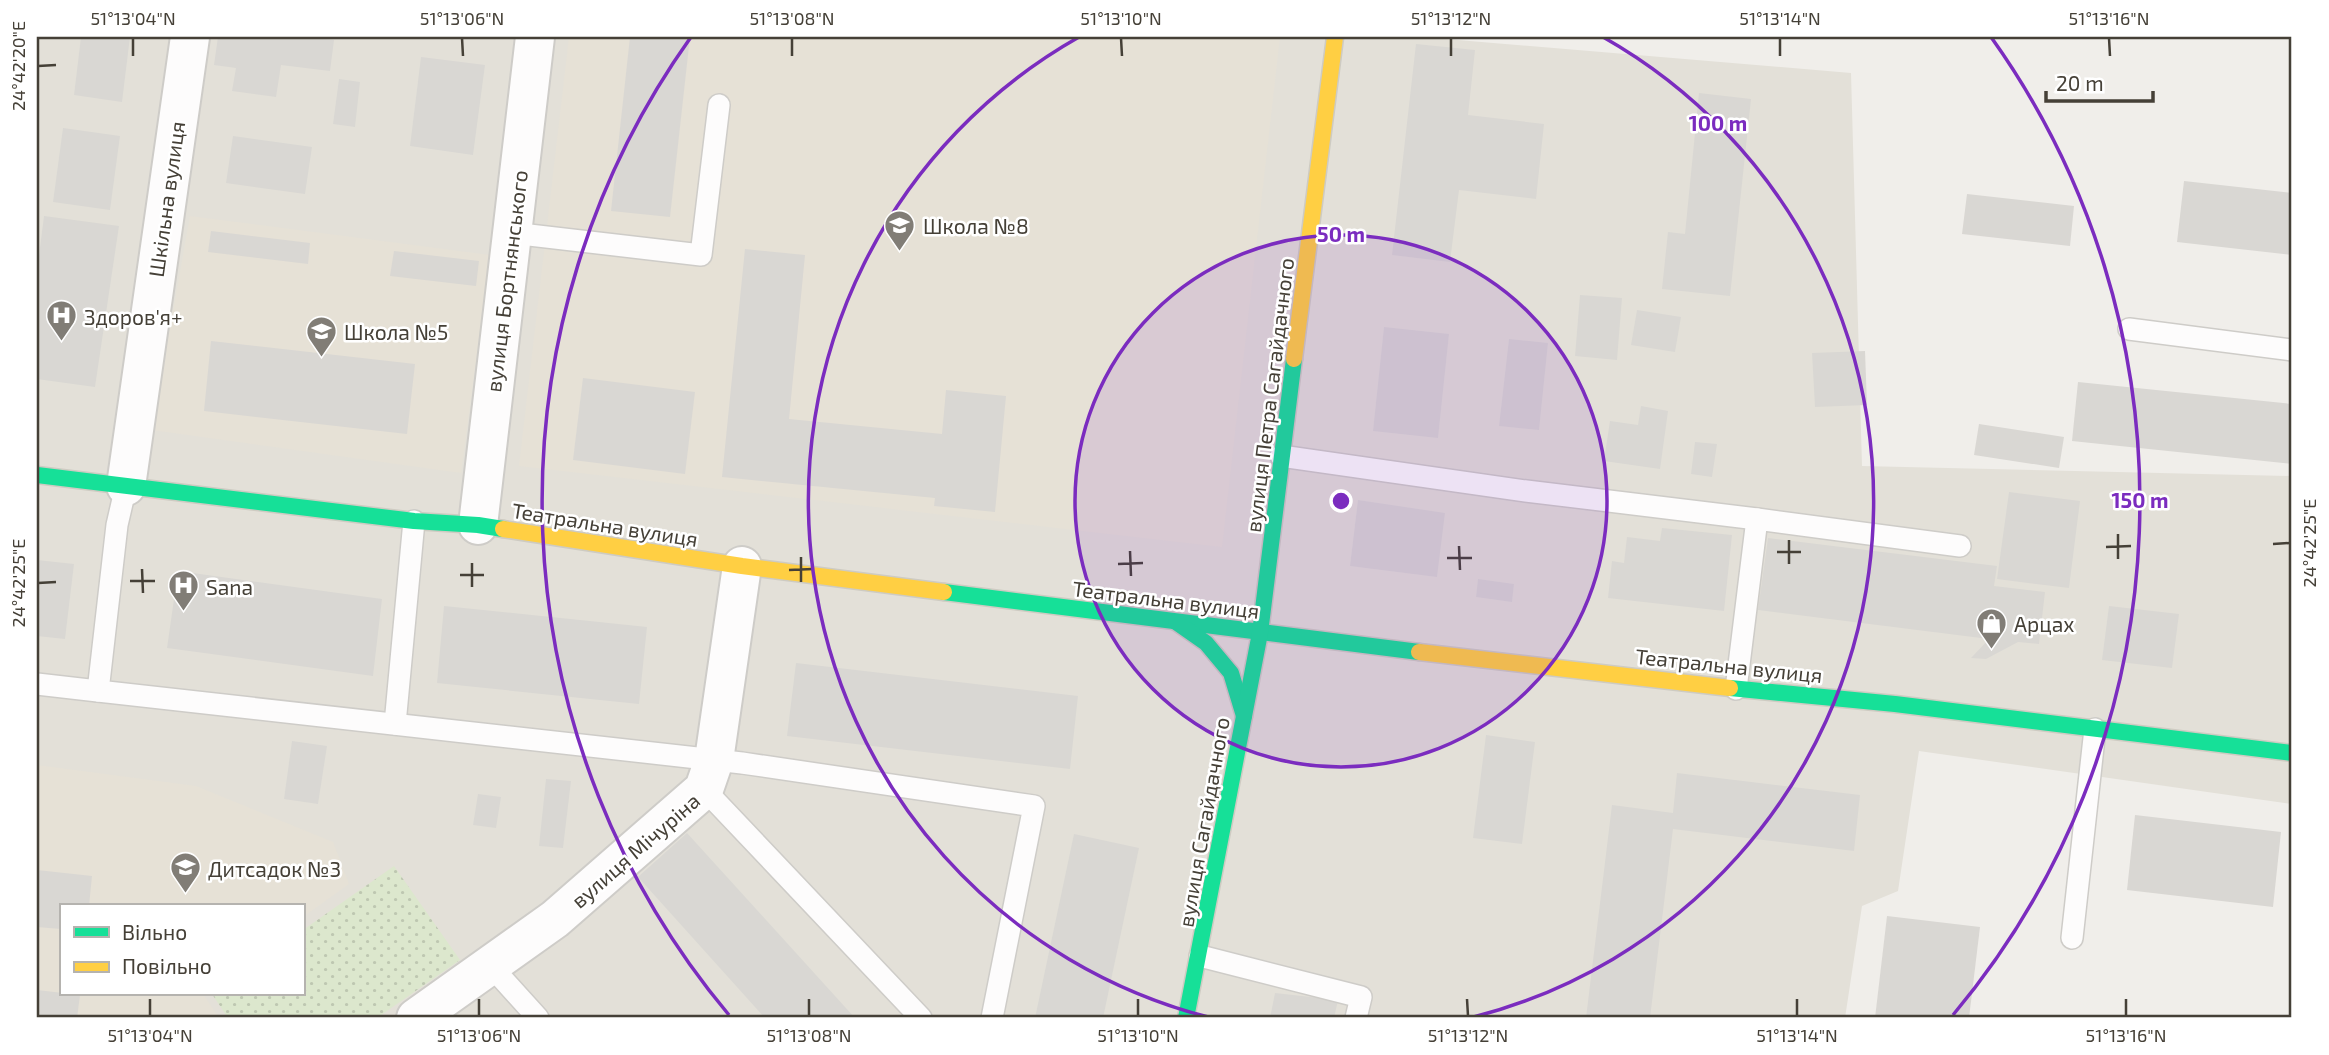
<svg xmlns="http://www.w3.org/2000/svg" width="2329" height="1055" font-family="'Exo 2',sans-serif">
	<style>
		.residential { fill: #e3e0d8; fill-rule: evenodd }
		.education { fill: #e6e1d6 }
		.grass { fill: url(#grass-dots) }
		.building { fill: #d9d7d3 }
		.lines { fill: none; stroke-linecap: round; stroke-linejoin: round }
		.lane-casing { stroke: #ceccc8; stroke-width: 24 }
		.street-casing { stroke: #ceccc8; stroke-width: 42 }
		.fast-casing { stroke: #cecbc2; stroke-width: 19 }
		.slow-casing { stroke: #cecbc2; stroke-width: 19 }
		.lane { stroke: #fdfcfc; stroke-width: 21 }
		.street { stroke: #fdfcfc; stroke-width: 38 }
		.fast { stroke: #16e098; stroke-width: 16 }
		.slow { stroke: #ffcf43; stroke-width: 16 }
		.ticks { fill: none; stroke: #454037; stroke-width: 2.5 }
		.ring { fill: none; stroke: #7b2cbf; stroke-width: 3.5 }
		.labels { text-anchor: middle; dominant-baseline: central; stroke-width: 5; stroke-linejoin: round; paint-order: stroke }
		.street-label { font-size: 21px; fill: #454037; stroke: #fff }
		.poi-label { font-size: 21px; fill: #454037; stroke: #fff; text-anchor: start }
		.centre { fill: #7b2cbf; stroke: #fff; stroke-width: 3.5 }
		.ring-label { font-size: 21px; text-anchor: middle; font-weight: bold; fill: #7b2cbf; stroke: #fff; stroke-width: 5; stroke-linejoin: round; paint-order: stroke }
		.neatline { fill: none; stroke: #454037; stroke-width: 2.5 }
		.ticks-label { font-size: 18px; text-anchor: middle; fill: #454037 }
	</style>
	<defs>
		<pattern id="grass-dots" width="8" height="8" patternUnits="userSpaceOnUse" patternTransform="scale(1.75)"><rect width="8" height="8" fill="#dce7cd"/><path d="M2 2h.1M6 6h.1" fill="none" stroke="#bec7b1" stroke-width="1.8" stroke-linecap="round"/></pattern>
	</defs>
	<rect width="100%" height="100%" fill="#f0eeea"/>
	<path class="residential" d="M37 37H1422L1851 73 1862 466 2292 476V804L1919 751 1898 891 1862 906 1845 1018H37ZM61 906H303V994H61Z"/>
	<g class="education">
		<path d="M569 37H1227L1244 39 1245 37H1280L1222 547 519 466Z"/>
		<path d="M190 216 490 255 461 473 152 430Z"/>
		<path d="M37 765 196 786 333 842 349 884 303 917V906H61V994H203L219 1018H37Z"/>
	</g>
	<path class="grass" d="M394 866 460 960 377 1018H228L212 994H303V930Z"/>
	<g class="building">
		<path d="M81 37H130L122 102 74 95Z"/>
		<path d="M218 37H312L334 40 330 71 281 65 276 97 232 91 236 68 214 65Z"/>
		<path d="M630 37H690L670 217 611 211Z"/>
		<path d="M1416 44 1475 50 1468 115 1544 124 1536 199 1459 190 1450 262 1392 255Z"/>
		<path d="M421 57 485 65 473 155 410 146Z"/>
		<path d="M339 79 360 82 355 127 333 124Z"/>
		<path d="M1699 93 1751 99 1730 296 1662 289 1668 232 1685 234Z"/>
		<path d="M63 128 120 136 110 210 53 202Z"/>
		<path d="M233 136 312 147 305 194 226 183Z"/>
		<path d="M2184 181 2292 193V255L2177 242Z"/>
		<path d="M1967 194 2074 206 2070 246 1962 234Z"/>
		<path d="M44 216 119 226 95 387 37 379V271Z"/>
		<path d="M211 231 310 243 308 264 208 252Z"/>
		<path d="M745 249 805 255 789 419 942 434 946 390 1006 396 995 512 934 506 935 498 722 477Z"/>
		<path d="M394 251 479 261 476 286 390 276Z"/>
		<path d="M1580 295 1622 298 1617 360 1575 356Z"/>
		<path d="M1637 310 1681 317 1675 352 1631 345Z"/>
		<path d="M1384 327 1449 334 1438 438 1373 431Z"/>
		<path d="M1509 339 1548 343 1539 430 1499 426Z"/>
		<path d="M211 341 415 364 407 434 204 411Z"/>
		<path d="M1865 351 1867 405 1815 407 1812 353Z"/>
		<path d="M583 378 695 392 685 474 573 460Z"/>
		<path d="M2078 382 2292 404V464L2072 441Z"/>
		<path d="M1641 406 1668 411 1660 469 1604 461 1610 421 1638 425Z"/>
		<path d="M1979 424 2064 437 2059 468 1974 455Z"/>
		<path d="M1695 442 1717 444 1712 477 1691 474Z"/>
		<path d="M2009 492 2080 501 2069 588 1997 579Z"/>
		<path d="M1358 500 1445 513 1437 577 1350 566Z"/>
		<path d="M1662 528 1732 535 1724 611 1608 598 1612 561 1624 563 1627 537 1660 541Z"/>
		<path d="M1768 538 1997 566 1994 586 2045 592 2039 644 2018 642 1986 659 1971 658 1989 639 1758 610Z"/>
		<path d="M37 560 74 564 65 639 37 636Z"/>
		<path d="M178 571 382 599 373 676 167 648Z"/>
		<path d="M1478 579 1514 584 1512 602 1476 597Z"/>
		<path d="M444 606 647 627 639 704 437 683Z"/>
		<path d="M2109 606 2179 614 2172 668 2102 660Z"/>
		<path d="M796 663 1078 696 1070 769 787 736Z"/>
		<path d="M1486 735 1535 742 1522 844 1473 838Z"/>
		<path d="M292 741 327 746 318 804 284 799Z"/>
		<path d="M1677 773 1860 795 1854 851 1673 829 1650 1018H1586L1612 805 1673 813Z"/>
		<path d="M546 779 571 781 563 848 539 846Z"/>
		<path d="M478 794 501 797 496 828 473 825Z"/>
		<path d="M2135 815 2281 832 2273 907 2127 890Z"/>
		<path d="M687 833 855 1018H765L638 877Z"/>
		<path d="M1074 834 1139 848 1103 1018H1035Z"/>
		<path d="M37 870 92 876 89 906H61V929L37 927Z"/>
		<path d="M1887 916 1980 927 1969 1018H1875Z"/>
		<path d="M37 990 80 995 77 1018H37Z"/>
		<path d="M1275 993 1338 1000 1334 1018H1270Z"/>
	</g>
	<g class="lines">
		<defs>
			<g id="lane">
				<path d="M512 233 701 255 719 105"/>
				<path d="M2129 329 2292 350"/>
				<path d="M1281 456 1526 491 1757 519"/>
				<path d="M126 486 117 525 98 691 742 763 1034 806 992 1018"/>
				<path d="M37 684 98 691"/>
				<path d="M1736 689 1757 519 1960 546"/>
				<path d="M395 724 414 521"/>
				<path d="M704 789 921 1018"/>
				<path d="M2072 938 2095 729"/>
				<path d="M1200 956 1361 997 1356 1018"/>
				<path d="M490 965 538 1018"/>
			</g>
			<g id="street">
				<path d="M126 486 190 37"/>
				<path d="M478 525 535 37"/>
				<path d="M416 1018 555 919 704 789 714 760 742 566"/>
			</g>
			<g id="fast">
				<path d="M37 475 414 521 478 525 503 529"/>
				<path d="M944 592 1419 652"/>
				<path d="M1176 622 1206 643 1231 673 1244 716"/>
				<path d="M1730 688 1895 704 2292 753"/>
				<path d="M1186 1018 1260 633 1294 359"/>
			</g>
			<g id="slow">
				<path d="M1294 359 1335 37"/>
				<path d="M503 529 742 566 944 592"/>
				<path d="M1419 652 1730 688"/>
			</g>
		</defs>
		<use href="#lane" class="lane-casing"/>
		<use href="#street" class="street-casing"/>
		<use href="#fast" class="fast-casing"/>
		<use href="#slow" class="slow-casing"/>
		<use href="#lane" class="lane"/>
		<use href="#street" class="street"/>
		<use href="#fast" class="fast"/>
		<use href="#slow" class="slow"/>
	</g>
	<path class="ticks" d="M133 38V56M462 38 463 56M792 38V56M1121 38 1122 56M1451 38V56M1780 38V56M2109 38 2110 56M38 66 56 65M2118 534V559M1789 540V564M2273 544 2290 543M1459 546 1460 570M2106 547 2131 546M1130 551 1131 576M1777 552H1801M801 557V582M1447 558H1472M472 563V587M1118 564 1143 563M142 569 143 593M789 570 813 569M460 575H484M130 581H155M38 583 56 582M150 999V1016M479 999V1016M809 999V1016M1138 999V1016M1467 999 1468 1016M1797 999V1016M2126 999V1016"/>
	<circle cx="1341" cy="501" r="266" fill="#7b2cbf" fill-opacity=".12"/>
	<g class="ring">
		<circle cx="1341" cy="501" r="266"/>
		<path d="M1212 1018A533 533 0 0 1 1079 37M1603 37A533 533 0 0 1 1470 1018"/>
		<path d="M729 1015A799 799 0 0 1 691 37M1991 37A799 799 0 0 1 1953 1015"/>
	</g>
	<defs>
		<symbol id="school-pin" viewBox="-11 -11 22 30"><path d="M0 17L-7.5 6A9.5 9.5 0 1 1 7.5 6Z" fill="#817d76" stroke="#fff"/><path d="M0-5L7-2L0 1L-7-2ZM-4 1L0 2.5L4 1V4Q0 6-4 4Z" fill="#fff"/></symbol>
		<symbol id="hospital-pin" viewBox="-11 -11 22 30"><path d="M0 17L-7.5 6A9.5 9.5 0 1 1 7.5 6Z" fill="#817d76" stroke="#fff"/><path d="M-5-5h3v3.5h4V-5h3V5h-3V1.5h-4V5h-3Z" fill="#fff"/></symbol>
		<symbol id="shop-pin" viewBox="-11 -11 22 30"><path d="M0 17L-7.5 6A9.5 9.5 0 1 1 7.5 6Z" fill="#817d76" stroke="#fff"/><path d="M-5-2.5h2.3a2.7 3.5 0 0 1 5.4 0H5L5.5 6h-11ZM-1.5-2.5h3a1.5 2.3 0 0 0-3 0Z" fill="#fff"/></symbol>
	</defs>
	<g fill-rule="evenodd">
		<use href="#school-pin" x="882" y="208" width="35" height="47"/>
		<use href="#hospital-pin" x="44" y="298" width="35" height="47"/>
		<use href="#school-pin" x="304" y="314" width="35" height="47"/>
		<use href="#hospital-pin" x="166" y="568" width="35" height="47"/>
		<use href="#shop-pin" x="1974" y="606" width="35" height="47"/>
		<use href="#school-pin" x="168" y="850" width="35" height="47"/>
	</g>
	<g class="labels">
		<g class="street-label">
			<text transform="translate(166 199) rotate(-82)">Шкільна вулиця</text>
			<text transform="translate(506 281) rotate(-83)">вулиця Бортнянського</text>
			<text transform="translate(1269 395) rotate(-83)">вулиця Петра Сагайдачного</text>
			<text transform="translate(605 524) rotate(9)">Театральна вулиця</text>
			<text transform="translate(1166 599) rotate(7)">Театральна вулиця</text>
			<text transform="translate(1729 665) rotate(6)">Театральна вулиця</text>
			<text transform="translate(1203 822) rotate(-80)">вулиця Сагайдачного</text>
			<text transform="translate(635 850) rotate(-41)">вулиця Мічуріна</text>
		</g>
		<g class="poi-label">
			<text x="923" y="225">Школа №8</text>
			<text x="84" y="316">Здоров'я+</text>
			<text x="344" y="331">Школа №5</text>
			<text x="206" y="586">Sana</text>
			<text x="2014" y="623">Арцах</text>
			<text x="208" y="868">Дитсадок №3</text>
		</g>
	</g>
	<circle cx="1341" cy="501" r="10" class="centre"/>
	<g class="ring-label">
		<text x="1718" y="131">100 m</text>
		<text x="1341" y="242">50 m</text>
		<text x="2140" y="508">150 m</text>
	</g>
	<rect width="2329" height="1055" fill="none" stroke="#ffffff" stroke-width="77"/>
	<rect x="60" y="904" width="245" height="91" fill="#ffffff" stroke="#b5b3af" stroke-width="2"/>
	<rect x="74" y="927" width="35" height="10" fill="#16e098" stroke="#b5b3af" stroke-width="2"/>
	<text x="122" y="940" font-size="21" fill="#454037">Вільно</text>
	<rect x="74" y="962" width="35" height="10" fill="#ffcf43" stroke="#b5b3af" stroke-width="2"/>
	<text x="122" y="974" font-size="21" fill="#454037">Повільно</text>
	<path d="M2046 91v10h107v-10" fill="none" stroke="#454037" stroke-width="3.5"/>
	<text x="2056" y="91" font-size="21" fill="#454037" stroke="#ffffff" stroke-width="5" paint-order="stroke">20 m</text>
	<rect x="38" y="38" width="2252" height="978" class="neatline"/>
	<g class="ticks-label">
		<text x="133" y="25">51°13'04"N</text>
		<text x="462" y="25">51°13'06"N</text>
		<text x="792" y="25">51°13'08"N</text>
		<text x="1121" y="25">51°13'10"N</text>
		<text x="1451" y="25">51°13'12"N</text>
		<text x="1780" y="25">51°13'14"N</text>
		<text x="2109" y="25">51°13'16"N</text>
		<text transform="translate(19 66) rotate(-90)" y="6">24°42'20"E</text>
		<text transform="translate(2310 543) rotate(-90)" y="6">24°42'25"E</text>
		<text transform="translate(19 583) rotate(-90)" y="6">24°42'25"E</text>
		<text x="150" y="1042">51°13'04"N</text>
		<text x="479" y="1042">51°13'06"N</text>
		<text x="809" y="1042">51°13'08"N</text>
		<text x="1138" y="1042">51°13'10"N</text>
		<text x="1468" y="1042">51°13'12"N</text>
		<text x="1797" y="1042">51°13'14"N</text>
		<text x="2126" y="1042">51°13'16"N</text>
	</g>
</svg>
